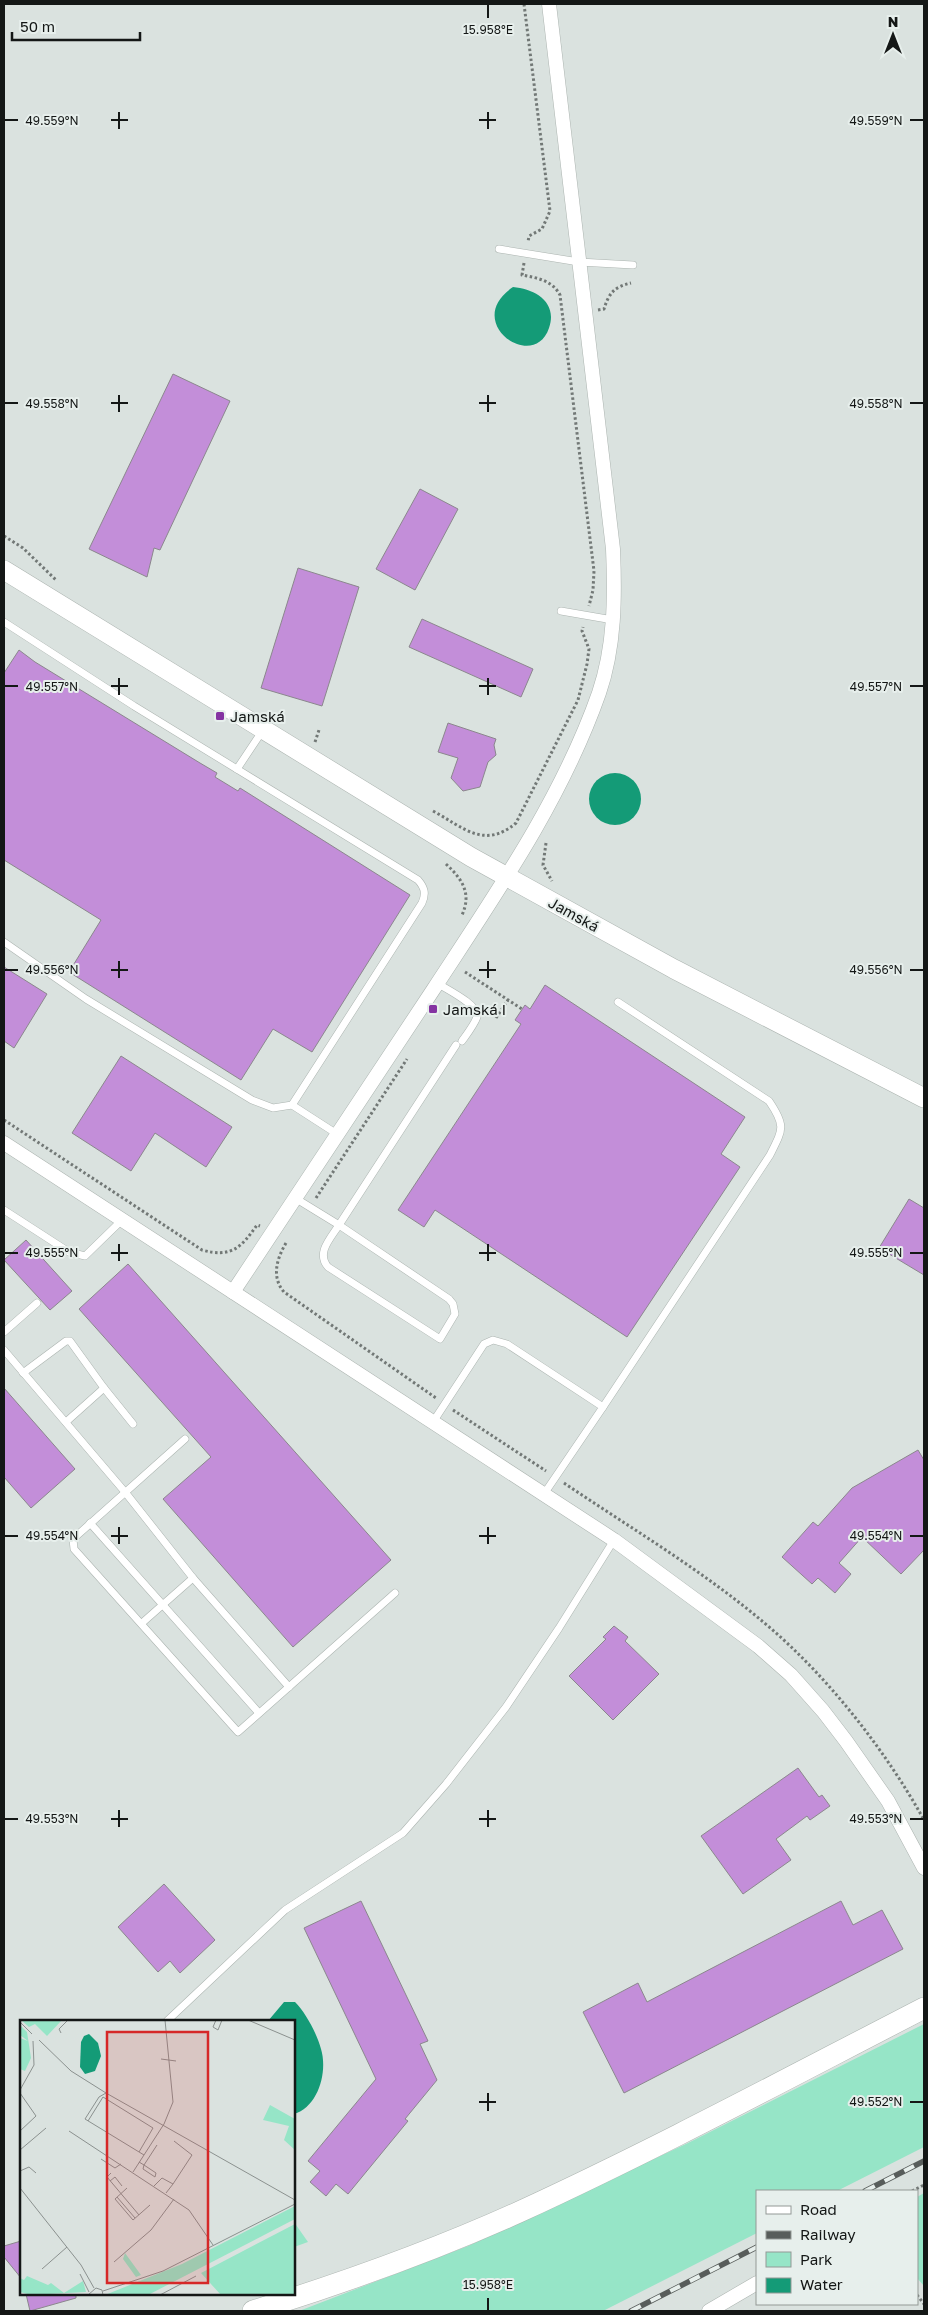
<svg xmlns="http://www.w3.org/2000/svg" width="928" height="2315" font-family="'Golos Text',sans-serif">
	<style>
		.green { fill: #96e5c7 }
		.water { fill: #149b77 }
		.building { fill: #c38ed9; stroke: #8b878d }
		.lines { fill: none; stroke-linecap: round; stroke-linejoin: round }
		.lane-casing { stroke: #acb4b0; stroke-width: 8 }
		.street-casing { stroke: #acb4b0; stroke-width: 15 }
		.secondary-casing { stroke: #acb4b0; stroke-width: 20 }
		.primary-casing { stroke: #acb4b0; stroke-width: 22 }
		.path { stroke: #727876; stroke-width: 3; stroke-dasharray: 2.5 2.5; stroke-linecap: butt }
		.lane { stroke: #fff; stroke-width: 7 }
		.street { stroke: #fff; stroke-width: 14 }
		.secondary { stroke: #fff; stroke-width: 19 }
		.primary { stroke: #fff; stroke-width: 21 }
		.rail-casing { stroke: #585d5b; stroke-width: 5.5 }
		.rail { stroke: #e7efec; stroke-width: 4; stroke-dasharray: 11; stroke-linecap: butt }
		.ticks { fill: none; stroke: #141716; stroke-width: 2 }
		.poi-dot { fill: #8533a2; stroke: #e7efec; stroke-width: 2 }
		.labels { text-anchor: middle; dominant-baseline: central; stroke-width: 4; stroke-linejoin: round; paint-order: stroke }
		.poi-label { font-size: 15px; fill: #141716; stroke: #e7efec; text-anchor: start }
		.street-label { font-size: 15px; fill: #141716; stroke: #e7efec }
		.inset-road { fill: none; stroke: #8b918f; stroke-width: 1 }
		.view { fill: #d62828; fill-opacity: 0.15; stroke: #d62828; stroke-width: 2.5 }
		.inset-edge { fill: none; stroke: #141716; stroke-width: 2.5 }
		.ticks-label { font-size: 12px; text-anchor: middle; fill: #141716; stroke: #e7efec; stroke-width: 4; stroke-linejoin: round; paint-order: stroke }
	</style>
	<rect width="100%" height="100%" fill="#dae2df"/>
	<g class="green">
		<path d="M924 2024V2147L837 2191H757V2233L603 2311H299L468 2246 688 2143Z"/>
		<path d="M924 2193V2286L917 2278V2197Z"/>
		<path d="M294 2222 308 2242 294 2247Z"/>
	</g>
	<g class="water">
		<path d="M513 287C535 289 558 302 549 328 534 373 461 322 513 287Z"/>
		<circle cx="615" cy="799" r="26"/>
		<path d="M284 2002H295C306 2013 317 2034 321 2049 328 2072 318 2107 294 2114V2021H268Z"/>
	</g>
	<g class="building">
		<path d="M173 374 230 401 160 550 154 548 147 577 89 549Z"/>
		<path d="M420 489 458 509 415 590 376 569Z"/>
		<path d="M298 568 359 587 322 706 261 688Z"/>
		<path d="M422 619 533 669 521 697 409 647Z"/>
		<path d="M19 650 35 662 200 763 217 773 215 777 238 791 240 788 410 895 312 1052 273 1029 241 1080 69 972 101 920 4 860V673Z"/>
		<path d="M448 723 496 739 494 745 496 755 488 762 480 787 463 791 451 778 458 758 438 752Z"/>
		<path d="M4 967 47 994 14 1048 4 1041Z"/>
		<path d="M545 985 745 1117 721 1154 740 1167 627 1337 435 1210 424 1227 398 1210 521 1024 515 1020 525 1005 530 1009Z"/>
		<path d="M121 1056 232 1127 206 1167 155 1133 131 1171 72 1133Z"/>
		<path d="M909 1199 924 1208V1275L879 1248Z"/>
		<path d="M26 1240 72 1291 50 1310 4 1260Z"/>
		<path d="M128 1264 391 1560 293 1647 163 1499 211 1457 79 1309Z"/>
		<path d="M4 1388 75 1469 31 1508 4 1477Z"/>
		<path d="M918 1450 924 1460V1550L901 1574 862 1537 839 1563 851 1574 835 1593 818 1578 812 1584 782 1557 813 1522 818 1526 852 1488Z"/>
		<path d="M614 1626 628 1637 625 1641 659 1674 613 1720 569 1676 606 1639 603 1637Z"/>
		<path d="M798 1768 819 1797 822 1795 830 1806 810 1820 807 1816 776 1839 791 1860 743 1894 701 1836Z"/>
		<path d="M164 1884 215 1940 180 1973 170 1961 158 1972 118 1927Z"/>
		<path d="M361 1901 428 2041 420 2044 437 2080 405 2119 408 2121 348 2194 336 2184 326 2196 310 2182 320 2171 308 2161 376 2079 304 1928Z"/>
		<path d="M841 1901 853 1925 882 1910 903 1949 624 2093 583 2012 638 1983 647 2002Z"/>
		<path d="M21 2241V2278L4 2257V2246Z"/>
		<path d="M26 2294H76V2298L30 2311Z"/>
	</g>
	<g class="lines">
		<defs>
			<g id="lane">
				<path d="M499 249 579 262 633 265"/>
				<path d="M561 611 613 620"/>
				<path d="M4 622 134 706 418 880C425 888 426 894 422 903L292 1105"/>
				<path d="M237 769 263 730"/>
				<path d="M4 942 86 999 252 1100 273 1108 292 1105 337 1134"/>
				<path d="M437 983C446 989 480 1005 477 1017 474 1025 467 1034 462 1041"/>
				<path d="M295 1198 339 1225 456 1045"/>
				<path d="M4 1210 69 1252 85 1256 122 1220"/>
				<path d="M339 1225 449 1299 453 1304 455 1314 440 1339 328 1267C316 1253 330 1239 339 1225Z"/>
				<path d="M4 1332 37 1303"/>
				<path d="M4 1350 125 1492 193 1578 289 1687"/>
				<path d="M23 1373 66 1341H70L104 1388 133 1424"/>
				<path d="M603 1407 770 1155C783 1129 786 1126 769 1101L618 1002"/>
				<path d="M66 1422 104 1388"/>
				<path d="M433 1422 484 1344 493 1340 507 1344 603 1407 544 1494"/>
				<path d="M185 1439 73 1539 74 1549 238 1732 395 1593"/>
				<path d="M90 1523 259 1713"/>
				<path d="M142 1623 193 1578"/>
				<path d="M167 2021 285 1910 403 1833 446 1784 506 1707 559 1628 614 1540"/>
			</g>
			<g id="street">
				<path d="M4 1143 614 1540 758 1646 791 1675 823 1711 846 1741 888 1801 924 1868"/>
				<path d="M233 1292C300 1191 366 1090 433 990 495 895 561 801 599 693 615 646 615 597 613 549L549 4"/>
				<path d="M709 2311 757 2283"/>
			</g>
			<path id="secondary" d="M4 570 471 857 674 969 924 1098"/>
			<path id="primary" d="M253 2311C343 2283 433 2251 519 2212 656 2149 790 2077 924 2008"/>
		</defs>
		<use href="#lane" class="lane-casing"/>
		<use href="#street" class="street-casing"/>
		<use href="#secondary" class="secondary-casing"/>
		<use href="#primary" class="primary-casing"/>
		<g class="path">
			<path d="M524 4 550 211 542 229 529 236 528 242"/>
			<path d="M524 263 522 275C537 278 552 280 560 295L594 571 593 590 589 606"/>
			<path d="M598 310 604 309C609 293 614 287 631 283"/>
			<path d="M4 536 23 548 57 581"/>
			<path d="M315 742 319 730"/>
			<path d="M433 811C463 827 484 850 516 823L578 700 587 664 589 649 582 631 583 627"/>
			<path d="M546 843 543 865 552 881"/>
			<path d="M446 864C462 879 472 893 462 915"/>
			<path d="M465 972 522 1009"/>
			<path d="M496 1018 508 1000"/>
			<path d="M4 1120 202 1250C231 1258 241 1248 257 1225L260 1226"/>
			<path d="M316 1198 407 1059"/>
			<path d="M286 1243C277 1258 271 1277 284 1292L436 1398"/>
			<path d="M453 1410 546 1471"/>
			<path d="M564 1483C632 1529 705 1572 768 1626 828 1677 886 1751 924 1820"/>
			<path d="M912 2191 924 2185"/>
			<path d="M917 2295 924 2304"/>
		</g>
		<use href="#lane" class="lane"/>
		<use href="#street" class="street"/>
		<use href="#secondary" class="secondary"/>
		<use href="#primary" class="primary"/>
		<defs>
			<g id="rail">
				<path d="M865 2191 924 2161"/>
				<path d="M631 2311 757 2247"/>
			</g>
		</defs>
		<use href="#rail" class="rail-casing"/>
		<use href="#rail" class="rail"/>
	</g>
	<path class="ticks" d="M488 5V18M119 112V129M488 112V129M5 120H18M111 120H128M479 120H496M910 120H923M119 395V412M488 395V412M5 403H18M111 403H128M479 403H496M910 403H923M119 678V695M488 678V695M5 686H18M111 686H128M479 686H496M910 686H923M119 961V978M488 961V978M5 970H18M111 970H128M479 970H496M910 970H923M119 1244V1261M488 1244V1261M5 1253H18M111 1253H128M479 1253H496M910 1253H923M119 1527V1544M488 1527V1544M5 1536H18M111 1536H128M479 1536H496M910 1536H923M119 1810V1827M488 1810V1827M5 1819H18M111 1819H128M479 1819H496M910 1819H923M488 2093V2111M479 2102H496M910 2102H923M488 2298V2310"/>
	<g class="poi-dot">
		<rect x="215" y="711" width="10" height="10" rx="2.5"/>
		<rect x="428" y="1004" width="10" height="10" rx="2.5"/>
	</g>
	<g class="labels">
		<g class="poi-label">
			<text x="230" y="716">Jamská</text>
			<text x="443" y="1009">Jamská I</text>
		</g>
		<g class="street-label">
			<text transform="translate(574 914) rotate(29)">Jamská</text>
		</g>
	</g>
	<g transform="translate(20 2020)">
		<rect width="275" height="275" fill="#dae2df"/>
		<path d="M1 0H42L27 16 15 4 9 7ZM0 5 7 12 11 38 5 51 0 49V18L8 21 0 15ZM250 85 275 99V130L264 120 269 106 243 100ZM275 186V199L128 275H85L162 244ZM275 204V275H201L181 253ZM105 233 121 255 116 257 103 239ZM7 256 28 265 31 263 44 273 63 261 66 272 11 275 0 272V258L4 260Z" fill="#96e5c7"/>
		<path d="M69 14 78 23 81 36 75 51 65 54 60 47 61 22 64 16Z" fill="#149b77"/>
		<path class="inset-road" d="M196 0 193 7 198 10 202 0M228 0 275 20M0 2 12 14M41 13 39 9 48 0M19 20 51 51 86 73 275 180M141 39 156 41M0 70 14 45 13 21M0 73 16 96 0 111M86 73 79 77 65 99 124 135M68 101 83 77 133 108 119 132M49 111 169 190 193 225M0 130 26 108M81 139 95 148 101 144M119 142 124 145 137 125M124 145 123 149 135 157M124 145 136 153 135 157M0 151 9 147 16 153M113 152 144 104 153 82 145 0M91 153 87 157 119 195M90 161 95 157 102 166M153 164 172 135 154 121M134 166 142 158 153 164 146 173M0 168 61 245 74 268M107 168 95 179 113 200 130 185M97 177 115 198M94 242 131 210 154 179M22 249 47 227M60 254 69 272M83 271 143 251 275 184M68 275 76 268 82 270 83 275M140 275 176 256"/>
		<path class="view" d="M87 12H188V263H87Z"/>
		<rect width="275" height="275" class="inset-edge"/>
	</g>
	<g class="ticks-label">
		<text x="488" y="34">15.958°E</text>
		<text x="52" y="125">49.559°N</text>
		<text x="876" y="125">49.559°N</text>
		<text x="52" y="408">49.558°N</text>
		<text x="876" y="408">49.558°N</text>
		<text x="52" y="691">49.557°N</text>
		<text x="876" y="691">49.557°N</text>
		<text x="52" y="974">49.556°N</text>
		<text x="876" y="974">49.556°N</text>
		<text x="52" y="1257">49.555°N</text>
		<text x="876" y="1257">49.555°N</text>
		<text x="52" y="1540">49.554°N</text>
		<text x="876" y="1540">49.554°N</text>
		<text x="52" y="1823">49.553°N</text>
		<text x="876" y="1823">49.553°N</text>
		<text x="876" y="2106">49.552°N</text>
		<text x="488" y="2289">15.958°E</text>
	</g>
	<rect width="928" height="2315" fill="none" stroke="#141716" stroke-width="10"/>
	<rect x="756" y="2190" width="162" height="115" fill="#e7efec" stroke="#939996"/>
	<rect x="766" y="2206" width="25" height="8" fill="#ffffff" stroke="#939996"/>
	<text x="800" y="2215" font-size="15" fill="#141716">Road</text>
	<rect x="766" y="2231" width="25" height="8" fill="#585d5b" stroke="#939996"/>
	<text x="800" y="2240" font-size="15" fill="#141716">Railway</text>
	<rect x="766" y="2252" width="25" height="15" fill="#96e5c7" stroke="#939996"/>
	<text x="800" y="2265" font-size="15" fill="#141716">Park</text>
	<rect x="766" y="2278" width="25" height="15" fill="#149b77" stroke="#939996"/>
	<text x="800" y="2290" font-size="15" fill="#141716">Water</text>
	<g transform="translate(893 35)" stroke="#e7efec" stroke-width="4" paint-order="stroke">
	<path d="M0-4L9 19L0 12L-9 19Z" fill="#141716"/>
	<text y="-8" font-size="14" font-weight="bold" text-anchor="middle" fill="#141716">N</text>
	</g>
	<path d="M12 32v8h128v-8" fill="none" stroke="#141716" stroke-width="2.5"/>
	<text x="20" y="32" font-size="15" fill="#141716" stroke="#e7efec" stroke-width="4" paint-order="stroke">50 m</text>
</svg>
